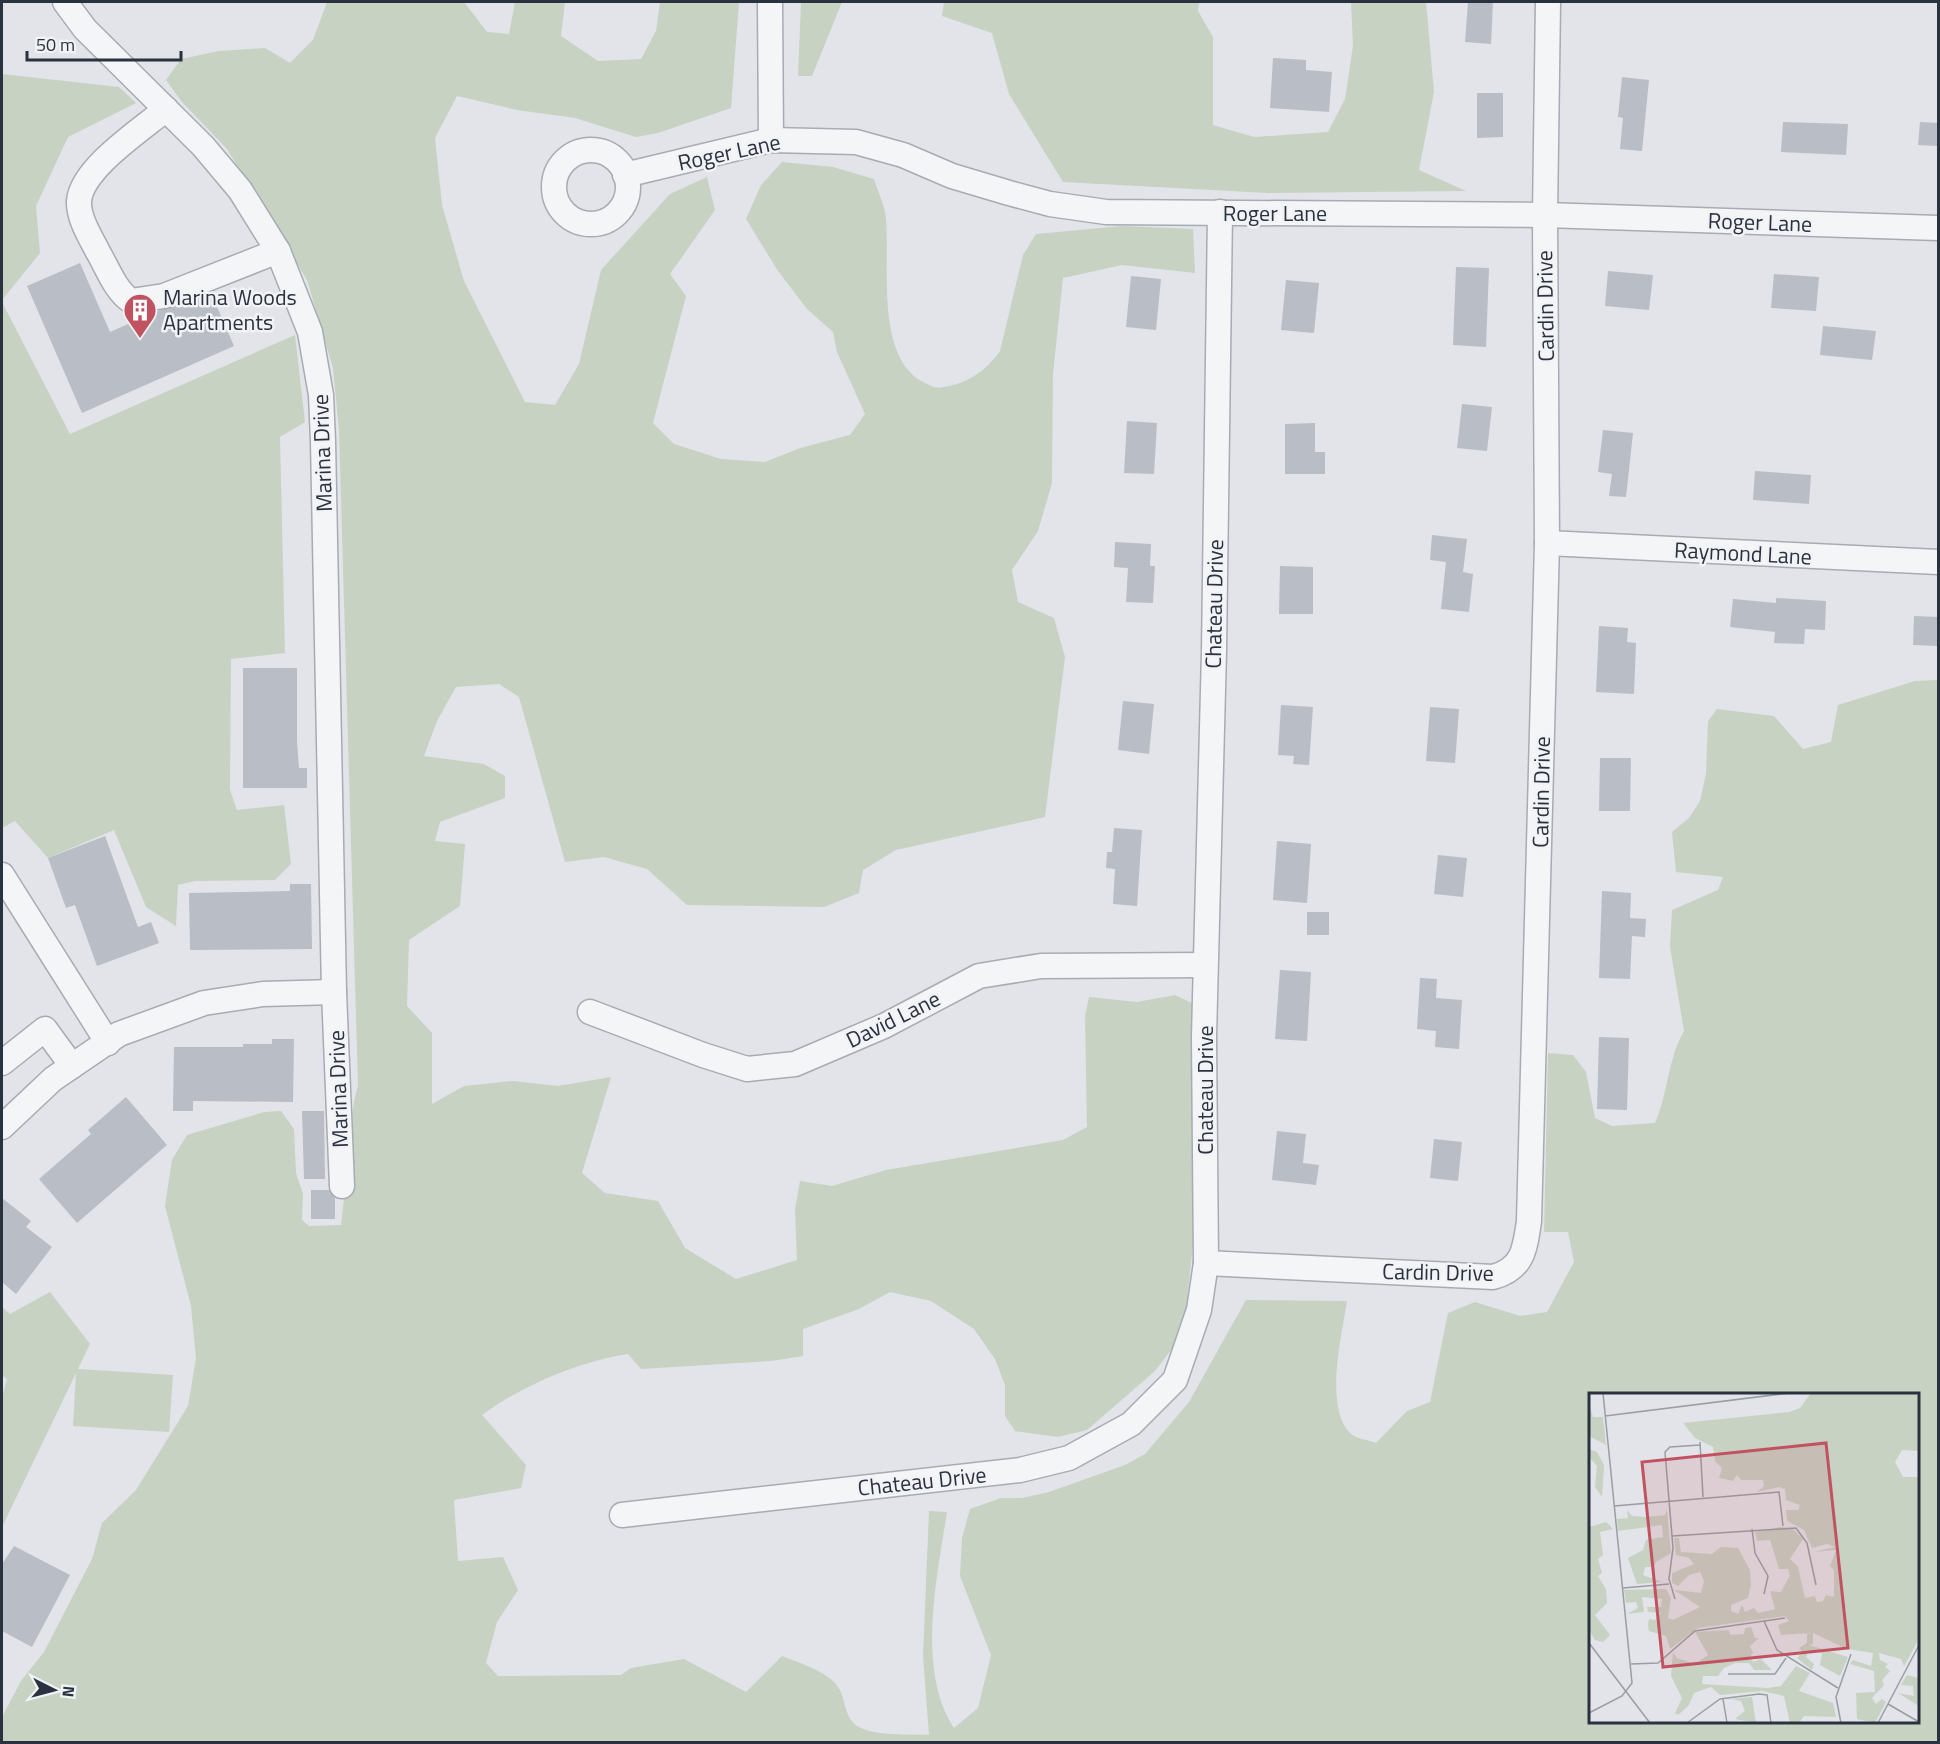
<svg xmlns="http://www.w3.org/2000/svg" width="1940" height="1744" font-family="'Titillium Web',sans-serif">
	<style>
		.green { fill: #c7d2c3; fill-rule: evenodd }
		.building { fill: #b9bdc5 }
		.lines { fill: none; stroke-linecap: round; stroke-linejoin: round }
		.minor-casing { stroke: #a7abb3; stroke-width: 27 }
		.minor { stroke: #f4f5f7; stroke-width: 24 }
		.labels { text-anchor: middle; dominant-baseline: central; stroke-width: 5; stroke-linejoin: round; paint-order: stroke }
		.street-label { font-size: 22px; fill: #2b323f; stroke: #f1f3f6 }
		.poi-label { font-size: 22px; fill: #2b323f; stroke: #f1f3f6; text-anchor: start }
		.inset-road { fill: none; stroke: #999da5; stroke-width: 1.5 }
		.view { fill: #c15360; fill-opacity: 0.15; stroke: #c15360; stroke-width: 3 }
		.inset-edge { fill: none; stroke: #2b323f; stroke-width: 3 }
	</style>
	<rect width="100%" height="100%" fill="#e2e4e9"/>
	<g class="green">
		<path d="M327 2H464L487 32 509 34 515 2H565L561 36 598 61 641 59 656 31 660 2H739L731 108 658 133 636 137 575 118 517 110 457 96 435 138 442 205 464 281 525 402 555 405 579 364 601 270 670 194 707 177 715 210 670 274 686 296 653 423 674 444 721 459 765 462 800 448 850 435 865 414 837 352 833 332 807 309 778 271 746 219 761 185 782 162 833 167 874 179C878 192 885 206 886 219 890 264 875 357 923 382 931 386 936 389 944 387 967 384 987 370 1000 351L1023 255 1036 234 1122 226 1193 229 1195 273 1122 265 1063 278 1053 374 1052 483 1038 531 1012 570 1018 602 1054 618 1065 657 1045 817 896 850 863 870 859 893 824 907 687 905 647 869 604 857 565 862 519 697 499 684 456 687 437 721 424 756 484 764 505 776V798L440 822 435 841 465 844 460 906 409 940 407 1006 432 1033V1104L464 1086 513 1081 558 1086 611 1077 582 1173 605 1193 658 1201 685 1248 736 1279 797 1260 795 1209 800 1181 832 1186 886 1170 1063 1140 1087 1127 1085 1016 1089 997 1137 1002 1175 995 1192 1003 1193 1244 1186 1309 1178 1341 1155 1371 1087 1430 1058 1437 1015 1431 1005 1416V1385L995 1359 974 1329 931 1301 890 1292 859 1309 803 1329V1356L771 1361 641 1369 628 1354C578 1362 523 1385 482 1415L526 1465 521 1488 454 1500 458 1561 503 1557 518 1590 497 1622 486 1663 498 1676 621 1675 631 1668 684 1659 746 1692 782 1656C797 1662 829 1672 838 1687 847 1700 843 1718 859 1727 874 1736 911 1734 929 1735L923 1656 929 1511 947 1512C937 1577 916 1670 954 1728L978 1708 991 1655 960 1576 962 1538 970 1509 1001 1498H1022L1049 1492 1125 1465 1145 1454 1189 1402 1246 1300 1347 1301C1342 1334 1324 1407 1350 1433 1356 1439 1369 1440 1376 1443L1407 1411 1430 1402 1448 1313 1475 1302 1520 1316 1547 1312 1574 1262 1568 1232H1544L1548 1053 1573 1055 1586 1072 1595 1118 1612 1126 1655 1123C1668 1094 1668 1058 1684 1031L1670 947 1672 910 1718 890 1723 877 1676 872 1672 832 1689 818 1700 801 1706 774 1708 721 1717 709 1774 716 1803 749 1831 742 1838 705 1915 681 1938 680V1742H2V1717L21 1681 44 1652 92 1559 102 1523 136 1490 188 1406 196 1358 191 1306 165 1206 172 1160 187 1135 264 1112 281 1111 294 1129 296 1173 303 1194 302 1220 309 1226 341 1225 344 1199 355 1186C351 1150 348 1120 358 1086L339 430 333 368 307 280 227 149 182 102 166 80 181 59 219 51 265 48 290 63 313 40ZM1590 1394H1918V1722H1590Z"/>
		<path d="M801 2H842L812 76H798Z"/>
		<path d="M944 2H1199L1198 11 1213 37V125L1254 137 1328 132 1345 99 1353 46 1351 2H1426L1434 92 1419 170 1466 191 1267 193 1063 182 1009 94 992 33 942 16Z"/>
		<path d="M2 74 119 87 136 103 68 137 36 206 40 253 2 300Z"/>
		<path d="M2 302 70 434 295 335 305 422 280 437 285 653 231 659 230 790 237 810 284 805 291 864 275 880 195 881 178 885 176 926 146 907 114 830 48 858 15 821 2 828Z"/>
		<path d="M50 1292 90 1344 78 1369 173 1375 169 1432 73 1426 76 1373 2 1527V1398L7 1379 2 1375V1307L10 1314Z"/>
	</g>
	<g class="building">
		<path d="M1468 2H1493L1491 44 1465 42Z"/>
		<path d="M1273 58 1306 60V70L1332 72 1329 112 1270 108Z"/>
		<path d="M1622 77 1649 80 1642 151 1620 149 1623 118 1618 117Z"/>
		<path d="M1477 93H1503V137L1477 138Z"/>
		<path d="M1783 122 1848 124 1846 155 1781 152Z"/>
		<path d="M1920 122 1938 123V146L1918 145Z"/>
		<path d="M80 263 110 332 158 311 211 293 234 346 82 413 27 286Z"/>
		<path d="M1456 267 1489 268 1486 347 1453 345Z"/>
		<path d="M1608 271 1653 275 1649 310 1605 306Z"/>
		<path d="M1774 274 1819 277 1816 311 1771 308Z"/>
		<path d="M1131 276 1161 279 1156 330 1126 327Z"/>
		<path d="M1286 280 1319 283 1314 333 1281 330Z"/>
		<path d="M1823 326 1876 331 1872 360 1820 355Z"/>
		<path d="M1462 404 1492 407 1487 451 1457 448Z"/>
		<path d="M1127 421 1157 423 1154 474 1124 473Z"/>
		<path d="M1315 423V452H1325V474H1285V424Z"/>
		<path d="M1603 430 1633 433 1626 497 1609 496 1612 474 1598 472Z"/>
		<path d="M1755 471 1811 475 1809 504 1753 500Z"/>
		<path d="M1432 535 1467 539 1463 572 1473 574 1469 612 1441 609 1446 562 1430 560Z"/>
		<path d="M1115 542 1151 544 1150 566H1155L1153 603 1126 602 1128 568 1114 567Z"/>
		<path d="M1280 566 1313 567V614H1279Z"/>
		<path d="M1776 598 1826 601 1825 630 1805 629 1804 644 1774 643 1775 632 1730 627 1733 599 1776 603Z"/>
		<path d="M1914 616 1938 617V646L1913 645Z"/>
		<path d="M1599 626 1628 628 1627 642 1636 643 1634 694 1596 692Z"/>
		<path d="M243 668H297V741L299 768H307V788H243Z"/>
		<path d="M1123 701 1154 704 1149 754 1118 750Z"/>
		<path d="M1281 705 1313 707 1309 765 1293 764 1294 756 1278 755Z"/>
		<path d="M1430 707 1459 709 1455 763 1426 761Z"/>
		<path d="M1600 758H1631L1630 811H1599Z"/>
		<path d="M1114 828 1142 830 1137 906 1113 904 1115 869 1106 868 1107 852H1112Z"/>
		<path d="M105 836 138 927 151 922 159 943 97 966 75 905 66 908 48 858Z"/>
		<path d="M1277 841 1311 844 1307 903 1273 900Z"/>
		<path d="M1438 855 1467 858 1463 897 1434 894Z"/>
		<path d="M290 884H311L312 949 190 950 189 893 290 891Z"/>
		<path d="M1602 891 1631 893 1630 918 1646 919 1645 937 1632 936 1630 979 1599 978Z"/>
		<rect x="1307" y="912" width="22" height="23"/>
		<path d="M1280 970 1311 972 1307 1041 1275 1039Z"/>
		<path d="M1420 978 1437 979 1436 998 1462 1000 1459 1049 1435 1047 1436 1031 1417 1029Z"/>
		<path d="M1599 1037 1629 1038 1627 1110 1597 1109Z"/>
		<path d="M272 1039H294L293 1102 193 1101V1111H173L174 1047H243V1044H272Z"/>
		<path d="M126 1097 167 1145 77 1223 39 1179 91 1134 88 1130Z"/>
		<path d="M302 1111H324L325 1179H304Z"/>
		<path d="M1277 1131 1306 1134 1303 1163 1319 1165 1316 1185 1272 1180Z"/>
		<path d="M1434 1139 1462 1142 1458 1181 1430 1178Z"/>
		<path d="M311 1190H329L335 1198V1219H311Z"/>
		<path d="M2 1198 31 1221 26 1227 52 1247 16 1294 2 1282Z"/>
		<path d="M14 1546 70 1575 32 1647 2 1631V1564Z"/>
	</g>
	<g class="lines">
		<defs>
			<g id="minor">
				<path d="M65 2 85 29 203 146 240 190 278 251 310 332 321 395 323 441 334 992 342 1186"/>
				<path d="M770 2 771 140"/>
				<path d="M166 109C141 130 82 168 79 201 78 218 91 238 98 252 108 269 115 290 131 301L164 296 278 251"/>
				<circle cx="591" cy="187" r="37"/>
				<path d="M625 175 771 140 856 142 903 155 952 176 1009 193 1050 204 1106 212 1545 215 1938 228"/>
				<path d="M1547 543 1938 562"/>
				<path d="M2 875 108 1043"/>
				<path d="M590 1012 703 1055 747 1069 795 1064 884 1026 979 976 1041 966 1205 965"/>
				<path d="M2 1063 45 1029 72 1066"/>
				<path d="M2 1127 53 1079 119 1034 204 1003 263 994 334 992"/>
				<path d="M1206 1263 1493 1277C1523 1269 1525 1249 1529 1221L1547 543 1545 215 1548 2"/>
				<path d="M622 1515 1020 1470 1069 1458 1131 1424 1175 1380 1199 1310 1206 1263 1204 1037 1214 651 1220 212"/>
			</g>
		</defs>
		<use href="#minor" class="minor-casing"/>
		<use href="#minor" class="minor"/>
	</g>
	<defs>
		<symbol id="building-pin" viewBox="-11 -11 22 30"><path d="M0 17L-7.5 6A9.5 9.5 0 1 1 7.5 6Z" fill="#c15360" stroke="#f1f3f6"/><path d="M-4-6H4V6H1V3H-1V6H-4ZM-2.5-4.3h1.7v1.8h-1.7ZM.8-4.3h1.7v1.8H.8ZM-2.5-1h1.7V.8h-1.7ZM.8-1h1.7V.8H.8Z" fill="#fff"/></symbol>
	</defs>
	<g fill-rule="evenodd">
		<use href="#building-pin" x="121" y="291" width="38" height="52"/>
	</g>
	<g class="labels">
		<g class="street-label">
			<text transform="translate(729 152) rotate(-12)">Roger Lane</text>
			<text x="1275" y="213">Roger Lane</text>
			<text transform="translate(1760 222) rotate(2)">Roger Lane</text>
			<text transform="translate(1545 306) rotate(-91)">Cardin Drive</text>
			<text transform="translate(322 453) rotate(-92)">Marina Drive</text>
			<text transform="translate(1743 553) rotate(3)">Raymond Lane</text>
			<text transform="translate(1214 604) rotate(-89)">Chateau Drive</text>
			<text transform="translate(1541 792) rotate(-89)">Cardin Drive</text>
			<text transform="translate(893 1019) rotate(-26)">David Lane</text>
			<text transform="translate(338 1089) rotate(-92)">Marina Drive</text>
			<text transform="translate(1205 1090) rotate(-90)">Chateau Drive</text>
			<text transform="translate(1438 1272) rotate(1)">Cardin Drive</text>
			<text transform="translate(922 1481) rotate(-6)">Chateau Drive</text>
		</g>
		<g class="poi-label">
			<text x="163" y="297">Marina Woods<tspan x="163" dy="25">Apartments</tspan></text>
		</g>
	</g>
	<g transform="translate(1589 1393)">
		<rect width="330" height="330" fill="#e2e4e9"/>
		<path d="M222 0H330V58L313 57 306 69 314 84H330V246L315 273 312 266 290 260 291 267 299 271 296 274 301 278 293 287 295 292 283 305 287 311 293 306 297 309 286 330 268 326 267 300 286 299 285 278 261 271 264 267 282 273 284 260 258 256 224 240V251L220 252 259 264 251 283 231 272 233 260 220 258 217 264 225 271 223 277 208 265 213 259 210 255 218 250V241L223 240 192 242 189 232 200 228 196 223 109 235 81 256 77 243 60 238 59 232 60 226 66 227 72 220 59 219 58 214H72L73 206 53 204 55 219 38 221 49 215 47 209 37 210 35 197 77 196 82 205 79 225 84 227 111 214 85 197 112 200 115 188 111 179 100 182 89 193 83 190V180L105 171 100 165 87 162 85 145H90L92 159 123 161 132 154 149 155 161 177 162 191 159 205 142 212V218L149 221 153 212 156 219 165 215 169 220 186 216 181 198 192 199 201 182 199 176H190L181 147 168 148 166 139 192 134 203 135 214 146 201 166 209 174 216 205 226 203 228 209 234 208 237 202 245 204V177L241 173 247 157 224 159 246 154 238 151 223 155 215 137 198 128 197 117H209L211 112 197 107 196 96 190 94 168 99 175 93 174 87H152L148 82 144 88 130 85 133 75 126 68 124 54 106 45 94 30 200 19 211 15ZM0 11 4 24H14L17 52 0 43ZM0 56 8 59 15 72 13 104 6 94 8 73 0 64ZM38 117 43 123 57 124 76 122 78 117 82 160 67 169 65 174H56L54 182 73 189 48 191 39 165 54 157 57 147 74 144 73 132 29 138 28 126 39 125ZM17 129 24 136 11 139 14 162 9 166 13 180 9 183 17 196 18 210 6 222 21 242 14 249 6 247 0 237V134ZM162 234 166 245H170L161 253 164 260 161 264 164 269 172 266 183 277H165L160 270H146L135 275 129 283H114L113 291 179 295 192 293 207 273 221 280 210 298 244 310 247 324 215 323 210 330H201L195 303 173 298 131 302 122 294 105 300 100 312 89 322 86 320 93 305 82 283 84 259 88 265 106 271 119 262 106 239 140 237 141 242 155 241 156 235ZM318 282 330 285V313L309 300 325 303 324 293 312 292ZM163 304 167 330 146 326 156 318 152 308 142 306Z" fill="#c7d2c3"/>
		<path class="inset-road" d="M16 23 200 0M111 49 114 104M25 113 190 99 194 133M163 136 166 160 179 183 175 201M83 143 207 135 218 150 227 192M34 195 80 191M86 206 80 186 84 155 76 59 81 54 111 52M175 228 188 257 249 295M0 250 61 330M42 271 69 270 106 238 196 225M139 281H186L197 265M134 306 138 330M299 311 330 329M0 320 33 303 43 290 14 0M98 330 131 306 170 301 178 302 182 330M252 330 247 304 262 261M289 330 330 252"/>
		<path class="view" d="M237 50 259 255 74 274 53 69Z"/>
		<rect width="330" height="330" class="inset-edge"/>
	</g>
	<rect width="1940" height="1744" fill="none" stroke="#2b323f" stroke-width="6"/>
	<g transform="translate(54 1690) rotate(96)" stroke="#f1f3f6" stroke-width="4.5" paint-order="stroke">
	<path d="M0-4.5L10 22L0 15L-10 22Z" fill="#2b323f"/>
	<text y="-9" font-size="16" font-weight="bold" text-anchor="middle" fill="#2b323f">N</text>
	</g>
	<path d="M27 51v9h154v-9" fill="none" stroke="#2b323f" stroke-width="3"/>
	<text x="36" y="51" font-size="18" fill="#2b323f" stroke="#f1f3f6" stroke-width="4.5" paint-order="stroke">50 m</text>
</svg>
